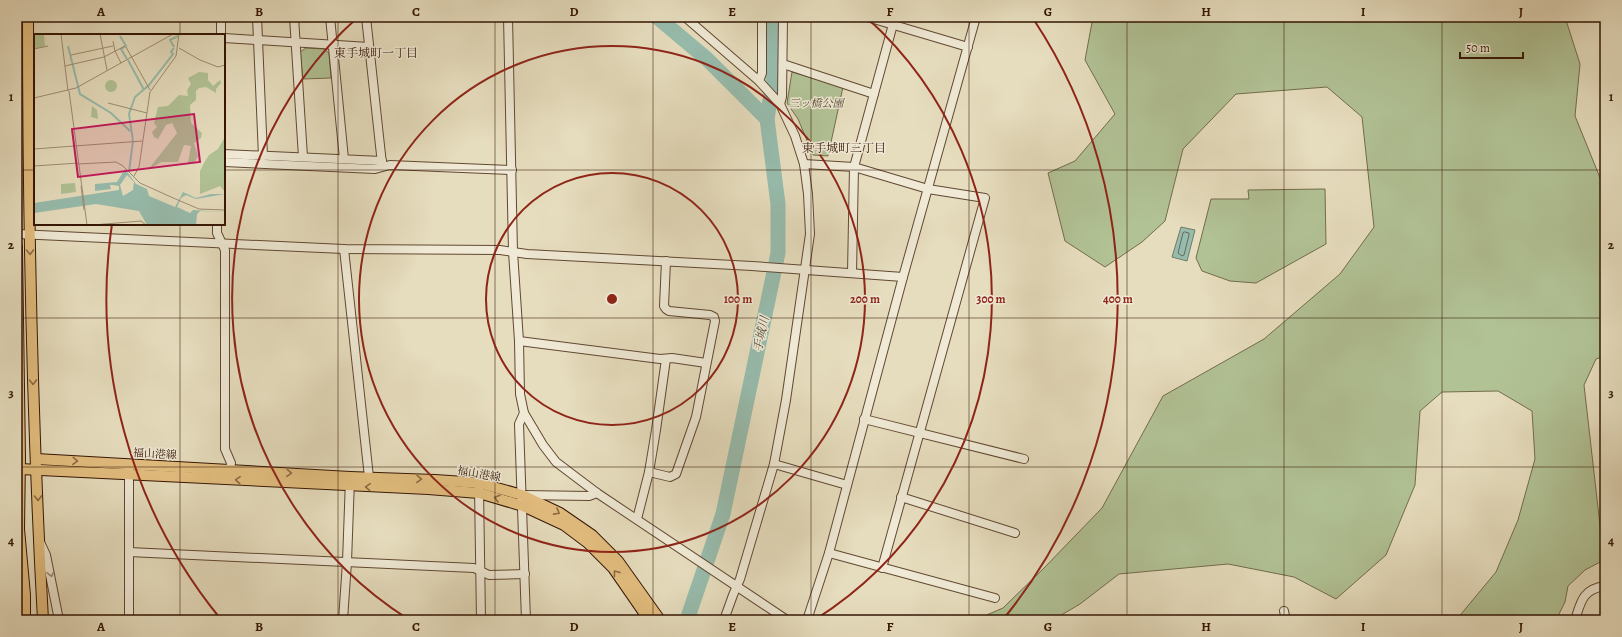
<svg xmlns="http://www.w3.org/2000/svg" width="1622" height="637" font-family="Alegreya,'Noto Serif JP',serif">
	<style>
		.green { fill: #b1c295; stroke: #736c4c }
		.water { fill: #97bcad; stroke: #707a69 }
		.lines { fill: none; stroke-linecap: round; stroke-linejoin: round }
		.shore { stroke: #666958; stroke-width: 1 }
		.river { stroke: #97bcad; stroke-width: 15 }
		.minor-casing { stroke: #614832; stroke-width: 10 }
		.major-casing { stroke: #351604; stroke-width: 12 }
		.minor { stroke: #efe9d5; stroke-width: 8 }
		.major { stroke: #e3be7f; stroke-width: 10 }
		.oneway { stroke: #8c6a42 }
		.oneway2 { stroke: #9b8a77 }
		.grid { fill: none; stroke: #351604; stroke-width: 1; stroke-opacity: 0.55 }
		.ring { fill: none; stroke: #8f2418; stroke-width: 2 }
		.labels { text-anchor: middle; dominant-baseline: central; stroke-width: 3; stroke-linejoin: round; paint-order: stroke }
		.park-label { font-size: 11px; font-style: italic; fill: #5a4a30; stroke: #efe9d5 }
		.street-label { font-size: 11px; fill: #351604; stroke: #efe9d5 }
		.neighbourhood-label { font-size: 12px; fill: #351604; stroke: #efe9d5 }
		.water-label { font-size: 12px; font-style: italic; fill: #57503f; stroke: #efe9d5 }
		.inset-river { fill: none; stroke: #97bcad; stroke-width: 2 }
		.inset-road { fill: none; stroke: #9f8d74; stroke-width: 1 }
		.view { fill: #c2185b; fill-opacity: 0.15; stroke: #c2185b; stroke-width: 2 }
		.inset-edge { fill: none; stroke: #351604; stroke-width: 2 }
		.centre { fill: #8f2418; stroke: #efe9d5; stroke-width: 2 }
		.ring-label { font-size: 12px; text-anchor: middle; font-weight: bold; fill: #8f2418; stroke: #efe9d5; stroke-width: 3; stroke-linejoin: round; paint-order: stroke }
		.neatline { fill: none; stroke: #351604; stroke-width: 1.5 }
		.grid-label { font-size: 13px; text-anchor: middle; font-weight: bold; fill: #351604 }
	</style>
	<rect width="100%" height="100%" fill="#e6ddbe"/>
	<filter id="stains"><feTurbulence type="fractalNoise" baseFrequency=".005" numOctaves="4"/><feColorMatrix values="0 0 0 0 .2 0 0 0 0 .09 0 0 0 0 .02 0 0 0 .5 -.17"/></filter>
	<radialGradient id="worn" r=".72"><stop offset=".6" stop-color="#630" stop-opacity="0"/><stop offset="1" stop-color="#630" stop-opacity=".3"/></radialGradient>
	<g class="green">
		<path d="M1093 17H1565L1580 64 1575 116 1605 190V356L1596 359 1584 385 1604 560 1585 570 1568 586 1565 602 1556 620H1458L1457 619 1496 572 1518 520 1535 459 1532 411 1498 391 1442 392 1420 411 1415 485 1386 555 1336 599 1294 577 1228 564 1119 574 1080 604 1053 620H975L1003 608 1044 568 1102 508 1163 396 1264 339 1340 274 1374 227 1362 117 1327 87 1236 94 1183 149 1165 221 1142 242 1105 267 1065 241 1048 173 1075 161 1115 114 1085 60Z"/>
		<path d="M306 48 324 49 329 53 331 78 303 79 300 52Z"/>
		<path d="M792 72 843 87 828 156 813 155 798 119 787 103Z"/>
		<path d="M1325 189 1326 244 1256 283 1230 281 1202 271 1196 258 1211 199H1249L1248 190Z"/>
	</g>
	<path class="water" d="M1181 227 1195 230 1187 261 1172 257Z"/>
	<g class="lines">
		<path class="shore" d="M1185 232 1189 233V235L1184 255 1182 256 1178 253 1183 233Z"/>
		<g class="river">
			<path d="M657 17 707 59 767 119"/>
			<path d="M687 620 723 514 778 253V204L767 119 773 81V17"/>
		</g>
		<defs>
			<g id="minor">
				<path d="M221 17V35"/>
				<path d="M257 17 263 156"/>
				<path d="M294 17 303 157"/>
				<path d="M330 17 344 159"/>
				<path d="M366 17 382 164"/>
				<path d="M508 17 513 252 519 341 520 394 524 413 519 424 526 620"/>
				<path d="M685 17 759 81"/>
				<path d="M867 17 968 47"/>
				<path d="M224 38 369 47"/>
				<path d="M783 64 874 94"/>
				<path d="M780 104 782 97 783 17"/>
				<path d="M224 154 382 161"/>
				<path d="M224 162 375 169 390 165 512 170"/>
				<path d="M804 164 854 167 928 189 985 198 882 568"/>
				<path d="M217 224V233L225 250V449L231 463 230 470"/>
				<path d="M17 234 344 249 500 250 527 254 752 266 903 277"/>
				<path d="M344 249 369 477"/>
				<path d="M852 273 854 167 895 17"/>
				<path d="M519 341 660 359 672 358 706 363"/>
				<path d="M524 413 543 445 556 462 597 493 787 620"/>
				<path d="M864 419 1024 459"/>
				<path d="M774 464 847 485"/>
				<path d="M649 472 670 477 676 474 696 417 715 321 714 317 710 315 669 311 666 309 664 306 666 261"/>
				<path d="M479 488 481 620"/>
				<path d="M523 495 589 496 597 493"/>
				<path d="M901 497 1015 533"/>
				<path d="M637 519 649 472 656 430 666 359"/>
				<path d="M40 542 46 555 59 620"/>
				<path d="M129 552 474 568 489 575 525 574"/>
				<path d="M829 553 995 598"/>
				<path d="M1284 611 1286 620"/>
				<path d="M129 620V469"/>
				<path d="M343 620 347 562 350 479"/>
				<path d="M724 620 733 595 740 579 774 464 786 400 810 234 808 194 804 164 795 136 780 104 759 81 762 73V17"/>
				<path d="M807 620 829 553 903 277 976 17"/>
				<path d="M1575 620C1581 601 1583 589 1605 586"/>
			</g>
			<g id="major">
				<path d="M28 17C28 218 32 419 43 620"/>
				<path d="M17 247 20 458 19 529 25 595V620"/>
				<path d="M36 459 350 477 435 480 479 483 522 495 560 513 592 535 618 561 660 620"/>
				<path d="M20 469 428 489 479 493 523 506 564 525 588 543 613 568 649 620"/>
			</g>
		</defs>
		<use href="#minor" class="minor-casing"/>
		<use href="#major" class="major-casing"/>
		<use href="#minor" class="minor"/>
		<use href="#major" class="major"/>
	</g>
	<defs><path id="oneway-chevron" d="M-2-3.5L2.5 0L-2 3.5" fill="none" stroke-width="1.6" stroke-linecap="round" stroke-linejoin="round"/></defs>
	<g class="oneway">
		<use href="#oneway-chevron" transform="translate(30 252) rotate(89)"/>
		<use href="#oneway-chevron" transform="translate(33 382) rotate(89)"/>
		<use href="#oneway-chevron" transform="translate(75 461) rotate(4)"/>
		<use href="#oneway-chevron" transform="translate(289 473) rotate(3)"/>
		<use href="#oneway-chevron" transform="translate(419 479) rotate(2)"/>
		<use href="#oneway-chevron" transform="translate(238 480) rotate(-177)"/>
		<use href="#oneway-chevron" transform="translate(368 487) rotate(-177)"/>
		<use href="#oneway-chevron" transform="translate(38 498) rotate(89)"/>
		<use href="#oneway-chevron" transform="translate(497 498) rotate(-164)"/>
		<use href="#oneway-chevron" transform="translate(557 512) rotate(29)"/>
		<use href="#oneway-chevron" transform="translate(616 573) rotate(-126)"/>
	</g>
	<use class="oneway2" href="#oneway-chevron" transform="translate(51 574) rotate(77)"/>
	<path class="grid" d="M180 17V35M338 17V620M495 17V620M653 17V620M811 17V620M969 17V620M1127 17V620M1284 17V620M1442 17V620M17 170H35M224 170H1605M180 224V620M17 318H1605M17 467H1605"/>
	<g class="ring">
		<circle cx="612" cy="299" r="126"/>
		<circle cx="612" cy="299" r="253"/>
		<path d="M408 619A379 379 0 0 1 358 17M866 17A379 379 0 0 1 816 619"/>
		<path d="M219 617A506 506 0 0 1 112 224M1034 20A506 506 0 0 1 1005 617"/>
	</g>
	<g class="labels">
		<g class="park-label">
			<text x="816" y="103">三ッ橋公園</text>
		</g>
		<g class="street-label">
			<text transform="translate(155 454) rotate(3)">福山港線</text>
			<text transform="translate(479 474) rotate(10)">福山港線</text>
		</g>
		<g class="neighbourhood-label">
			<text x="376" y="53">東手城町一丁目</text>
			<text x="844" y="148">東手城町三丁目</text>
		</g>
		<g class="water-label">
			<text transform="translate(761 334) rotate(-78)">手城川</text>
		</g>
	</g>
	<g transform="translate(34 34)">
		<rect width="191" height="191" fill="#e6ddbe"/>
		<path d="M0 0H10L11 12 0 15ZM165 38 174 39V46L179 52 186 46 187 49 182 55V59L172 53 165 54 162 57V66L156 71 157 89 168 99 167 104 160 109 164 122 160 129H154L157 112 150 111 144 128H127L114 136 143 99 138 89 132 91 124 105 120 103 118 98 123 93 120 89 124 73 134 72 145 61 154 62 153 56 157 50 154 44ZM71 52a6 6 0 1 1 12 0a6 6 0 1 1-12 0ZM58 72 63 76 64 85 57 83ZM191 103V158L186 152 166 160V137L170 129 175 121 184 115ZM41 149 42 158 27 160V150Z" fill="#b1c295"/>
		<path d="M91 135 102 150 113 155 115 162 141 173 149 158 162 164 177 160H191L162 165 152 161 147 164 143 173 156 179 159 176 191 178 166 177 163 180 162 191H113L105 177 62 170 0 179V169L85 156V152L79 151H76L77 155 61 157V150L83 148ZM93 141 100 148 99 156 89 162 86 151Z" fill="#97bcad" fill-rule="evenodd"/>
		<path class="inset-river" d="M86 2 92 12 87 15 93 25M34 12 46 60 77 79 96 97M140 13 136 6 144 2M94 26 110 56M95 138 99 107 95 80 101 63 115 51 139 20 137 18 140 14"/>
		<path class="inset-road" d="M27 0 34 57M66 0 73 36M79 7 81 17 87 29M92 13 116 56M145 14 166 26 184 33 191 31M0 15 14 12M37 21 79 12M31 32 70 23 91 12M35 57 53 191M0 64 42 54 139 0M74 69 113 79M0 115 108 107M44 130 82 128 89 132 106 149 137 163 165 175 191 176M0 132 45 129M100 142 105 133 116 58 142 22 145 0M47 152 50 176M59 191 107 187 112 191"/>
		<path class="view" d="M160 80 166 128 44 143 38 95Z"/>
		<rect width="191" height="191" class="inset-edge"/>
	</g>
	<circle cx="612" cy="299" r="6" class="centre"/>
	<g class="ring-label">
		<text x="738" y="303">100 m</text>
		<text x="865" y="303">200 m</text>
		<text x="991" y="303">300 m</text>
		<text x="1118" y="303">400 m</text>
	</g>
	<rect width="1622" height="637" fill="none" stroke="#e6ddbe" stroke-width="44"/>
	<path d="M1460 52v6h63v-6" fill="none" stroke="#351604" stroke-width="2"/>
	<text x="1466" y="52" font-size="12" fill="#351604" stroke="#efe9d5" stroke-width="3" paint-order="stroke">50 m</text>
	<rect x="22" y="22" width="1578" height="593" class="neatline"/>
	<g class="grid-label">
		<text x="101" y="16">A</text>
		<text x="259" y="16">B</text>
		<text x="416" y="16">C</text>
		<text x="574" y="16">D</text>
		<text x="732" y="16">E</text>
		<text x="890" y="16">F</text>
		<text x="1048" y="16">G</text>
		<text x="1206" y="16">H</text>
		<text x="1363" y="16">I</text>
		<text x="1521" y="16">J</text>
		<text x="11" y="101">1</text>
		<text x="1611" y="101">1</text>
		<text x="11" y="249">2</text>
		<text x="1611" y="249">2</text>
		<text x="11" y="397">3</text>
		<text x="1611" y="397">3</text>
		<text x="11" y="545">4</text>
		<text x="1611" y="545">4</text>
		<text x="101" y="631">A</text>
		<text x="259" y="631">B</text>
		<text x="416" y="631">C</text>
		<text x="574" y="631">D</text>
		<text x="732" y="631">E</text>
		<text x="890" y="631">F</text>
		<text x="1048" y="631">G</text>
		<text x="1206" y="631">H</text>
		<text x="1363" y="631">I</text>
		<text x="1521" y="631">J</text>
	</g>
	<rect width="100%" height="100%" filter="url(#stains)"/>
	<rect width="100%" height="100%" fill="url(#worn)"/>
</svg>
